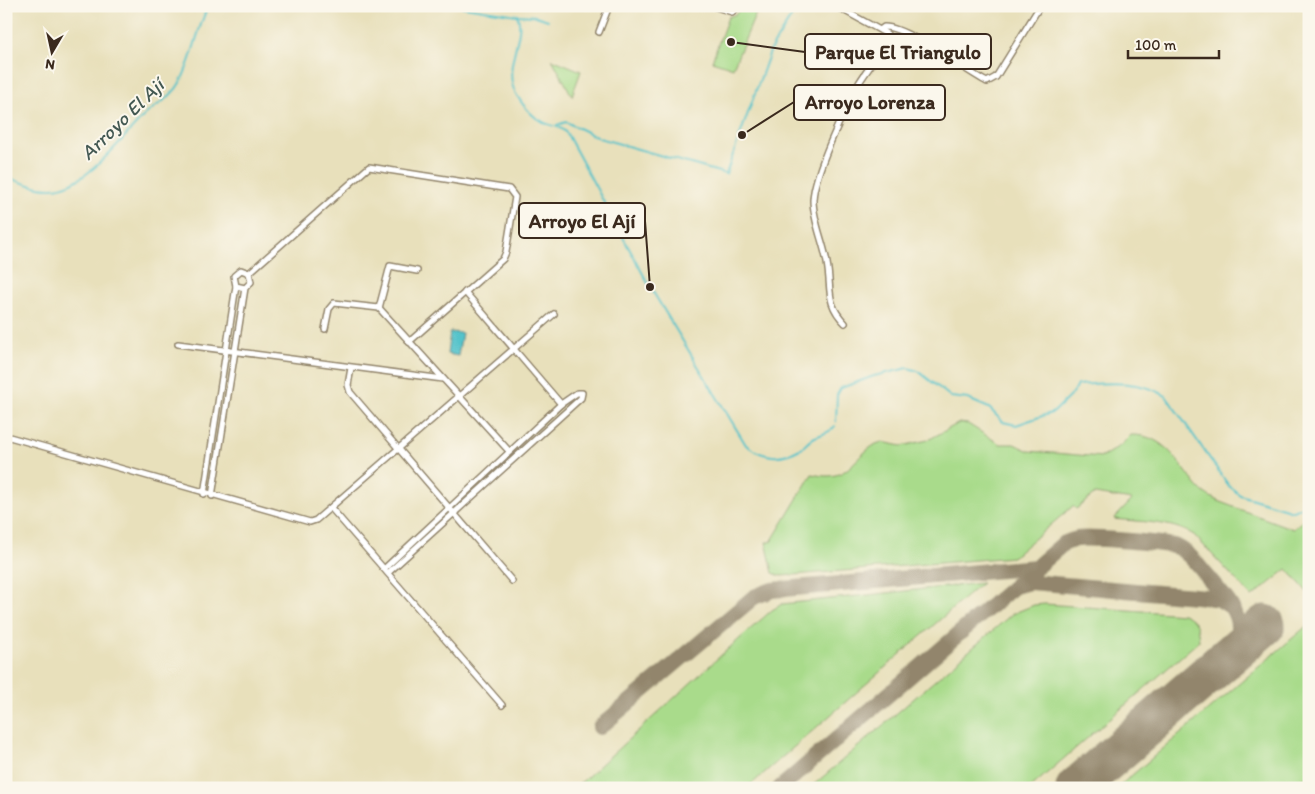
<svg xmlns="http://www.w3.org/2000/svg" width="1315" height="794" font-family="Itim,sans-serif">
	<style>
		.green { fill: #a9db8b; stroke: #728254 }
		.water { fill: #55c3ca; stroke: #487674 }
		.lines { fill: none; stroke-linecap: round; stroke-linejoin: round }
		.stream { stroke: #55c3ca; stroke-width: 2 }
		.taxiway { stroke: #92856c; stroke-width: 16 }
		.runway { stroke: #92856c; stroke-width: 41 }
		.street-casing { stroke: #92856c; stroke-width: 8 }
		.street { stroke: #fff; stroke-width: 5 }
		.labels { text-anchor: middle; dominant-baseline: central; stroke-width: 4; stroke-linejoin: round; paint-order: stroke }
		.water-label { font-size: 20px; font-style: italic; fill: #435852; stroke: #fbf7ec }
		.leader { fill: none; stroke: #3b2a1e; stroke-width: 2 }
		.callout-dot { fill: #3b2a1e; stroke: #fbf7ec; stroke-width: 2 }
		.callout { fill: #fbf7ec; stroke: #3b2a1e; stroke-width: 2 }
		.callout-label { font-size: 20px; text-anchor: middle; font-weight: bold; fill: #3b2a1e }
	</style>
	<rect width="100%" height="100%" fill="#fbf7ec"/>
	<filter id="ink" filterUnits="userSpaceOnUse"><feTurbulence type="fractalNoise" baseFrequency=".02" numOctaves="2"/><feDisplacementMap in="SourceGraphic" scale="10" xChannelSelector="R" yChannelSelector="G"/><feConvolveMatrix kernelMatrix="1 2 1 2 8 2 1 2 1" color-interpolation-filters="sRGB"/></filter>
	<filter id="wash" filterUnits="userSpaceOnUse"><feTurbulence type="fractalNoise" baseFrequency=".0096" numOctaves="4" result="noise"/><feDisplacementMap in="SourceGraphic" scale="20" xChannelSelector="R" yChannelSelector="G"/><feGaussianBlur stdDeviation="1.12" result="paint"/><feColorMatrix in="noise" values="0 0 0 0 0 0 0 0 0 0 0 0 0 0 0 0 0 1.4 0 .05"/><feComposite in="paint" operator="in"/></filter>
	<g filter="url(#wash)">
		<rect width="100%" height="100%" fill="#e8e0bb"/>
		<g class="green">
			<path d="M743 6H759L733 68 712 61 728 17 736 14Z"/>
			<path d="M552 59 581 71 572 96Z"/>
			<path d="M959 423 968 424 1000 444H1014L1029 451 1102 457 1121 445 1131 435C1166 434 1180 466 1198 487 1204 494 1212 498 1220 502L1293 529 1309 515V594L1287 569 1252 597 1194 535C1171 521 1140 522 1114 519L1132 500 1095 494 1076 509 1073 506 1013 557 781 576 773 573 766 542H771L812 474C850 483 849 460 876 444L882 442 902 446 928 440Z"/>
			<path d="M982 583 747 788H575L728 649 772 610 782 604Z"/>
			<path d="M1045 604 1183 614C1197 620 1198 628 1199 641L1030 788H810L1012 614 1034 605Z"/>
			<path d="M1309 624V775L1294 788H1117Z"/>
		</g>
		<path class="water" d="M450 332 462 333 458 356 447 354Z"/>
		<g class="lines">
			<g class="stream">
				<path d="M311 6 322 9 345 6"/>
				<path d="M458 6 517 15C527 34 501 67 516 94 522 104 532 117 543 122 552 127 560 125 567 134L650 287 746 445C764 458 780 460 800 449 805 446 809 440 815 437 822 434 830 433 835 426"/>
				<path d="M517 15 536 16 548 20"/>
				<path d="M557 125 566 122 599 138 726 174 771 49 798 6"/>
				<path d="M6 177C20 182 35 188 51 188 87 188 121 138 145 115 158 103 172 98 181 81 193 58 197 30 208 6"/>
				<path d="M836 422 837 395 841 388 874 376 908 368 918 371 951 397 968 399 989 408 1003 422 1016 425 1054 412 1073 393 1077 385C1107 383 1139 379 1166 396L1229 486 1240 495 1293 511 1309 504"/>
				<path d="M1303 788 1309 783"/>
			</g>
			<g class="taxiway">
				<path d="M1015 586 1029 582 1042 583 1206 597 1219 599 1230 606"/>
				<path d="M600 727 754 597 772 590 1036 567"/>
				<path d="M780 788 1063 544C1067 542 1072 540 1077 539 1090 537 1166 543 1177 547 1190 553 1198 566 1207 576 1230 604 1253 623 1226 659"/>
			</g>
			<path class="runway" d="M1076 788 1265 625"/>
		</g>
	</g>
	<g filter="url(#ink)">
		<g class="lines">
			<defs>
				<g id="street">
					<path d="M713 6 732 12 739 6"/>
					<path d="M836 6 887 34C886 47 866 71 859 83 845 108 814 173 813 200 813 221 824 243 827 263 832 289 825 303 845 323"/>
					<path d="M880 30 884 27C906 26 964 70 987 82L996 77 1040 6"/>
					<path d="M599 32 609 6"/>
					<path d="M249 273 369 167 509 189 515 197 506 252 503 259 409 342"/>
					<path d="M465 292 561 404"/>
					<path d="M379 308 390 266 417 271"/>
					<path d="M325 329 329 309 334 303 379 308 509 451"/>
					<path d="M178 344 443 379"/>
					<path d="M351 368 348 385 350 392 512 581"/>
					<path d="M6 436 310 522 316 520 554 314"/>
					<path d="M204 494 236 286"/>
					<path d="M212 496 245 288 251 282 249 273 241 270 234 276 236 286 245 288"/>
					<path d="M331 508 502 705"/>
					<path d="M385 568 561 404 577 393H582L581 398 389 572"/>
				</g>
			</defs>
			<use href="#street" class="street-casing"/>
			<use href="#street" class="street"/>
		</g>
	</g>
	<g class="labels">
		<g class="water-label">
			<text transform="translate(122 119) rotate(-44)">Arroyo El Ají</text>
		</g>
	</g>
	<path class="leader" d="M731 42L805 52M742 135L794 102M650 287L645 221"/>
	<g class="callout-dot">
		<circle cx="731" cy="42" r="5"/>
		<circle cx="742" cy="135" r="5"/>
		<circle cx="650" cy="287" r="5"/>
	</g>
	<g class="callout">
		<rect x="805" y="34" width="186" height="35" rx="5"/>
		<rect x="794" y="85" width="151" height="35" rx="5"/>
		<rect x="519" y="203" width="126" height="35" rx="5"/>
	</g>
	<g class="callout-label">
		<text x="898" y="59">Parque El Triangulo</text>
		<text x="870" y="109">Arroyo Lorenza</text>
		<text x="582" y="228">Arroyo El Ají</text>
	</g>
	<rect width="1315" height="794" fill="none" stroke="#fbf7ec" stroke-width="25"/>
	<g transform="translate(52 52) rotate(189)" stroke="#fbf7ec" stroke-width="4" paint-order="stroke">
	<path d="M0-4L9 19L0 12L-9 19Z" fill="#3b2a1e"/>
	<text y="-8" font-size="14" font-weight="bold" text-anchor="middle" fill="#3b2a1e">N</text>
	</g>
	<path d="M1128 50v8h91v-8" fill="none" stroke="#3b2a1e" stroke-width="2.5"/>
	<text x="1135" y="50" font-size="15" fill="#3b2a1e" stroke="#fbf7ec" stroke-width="4" paint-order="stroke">100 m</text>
</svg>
